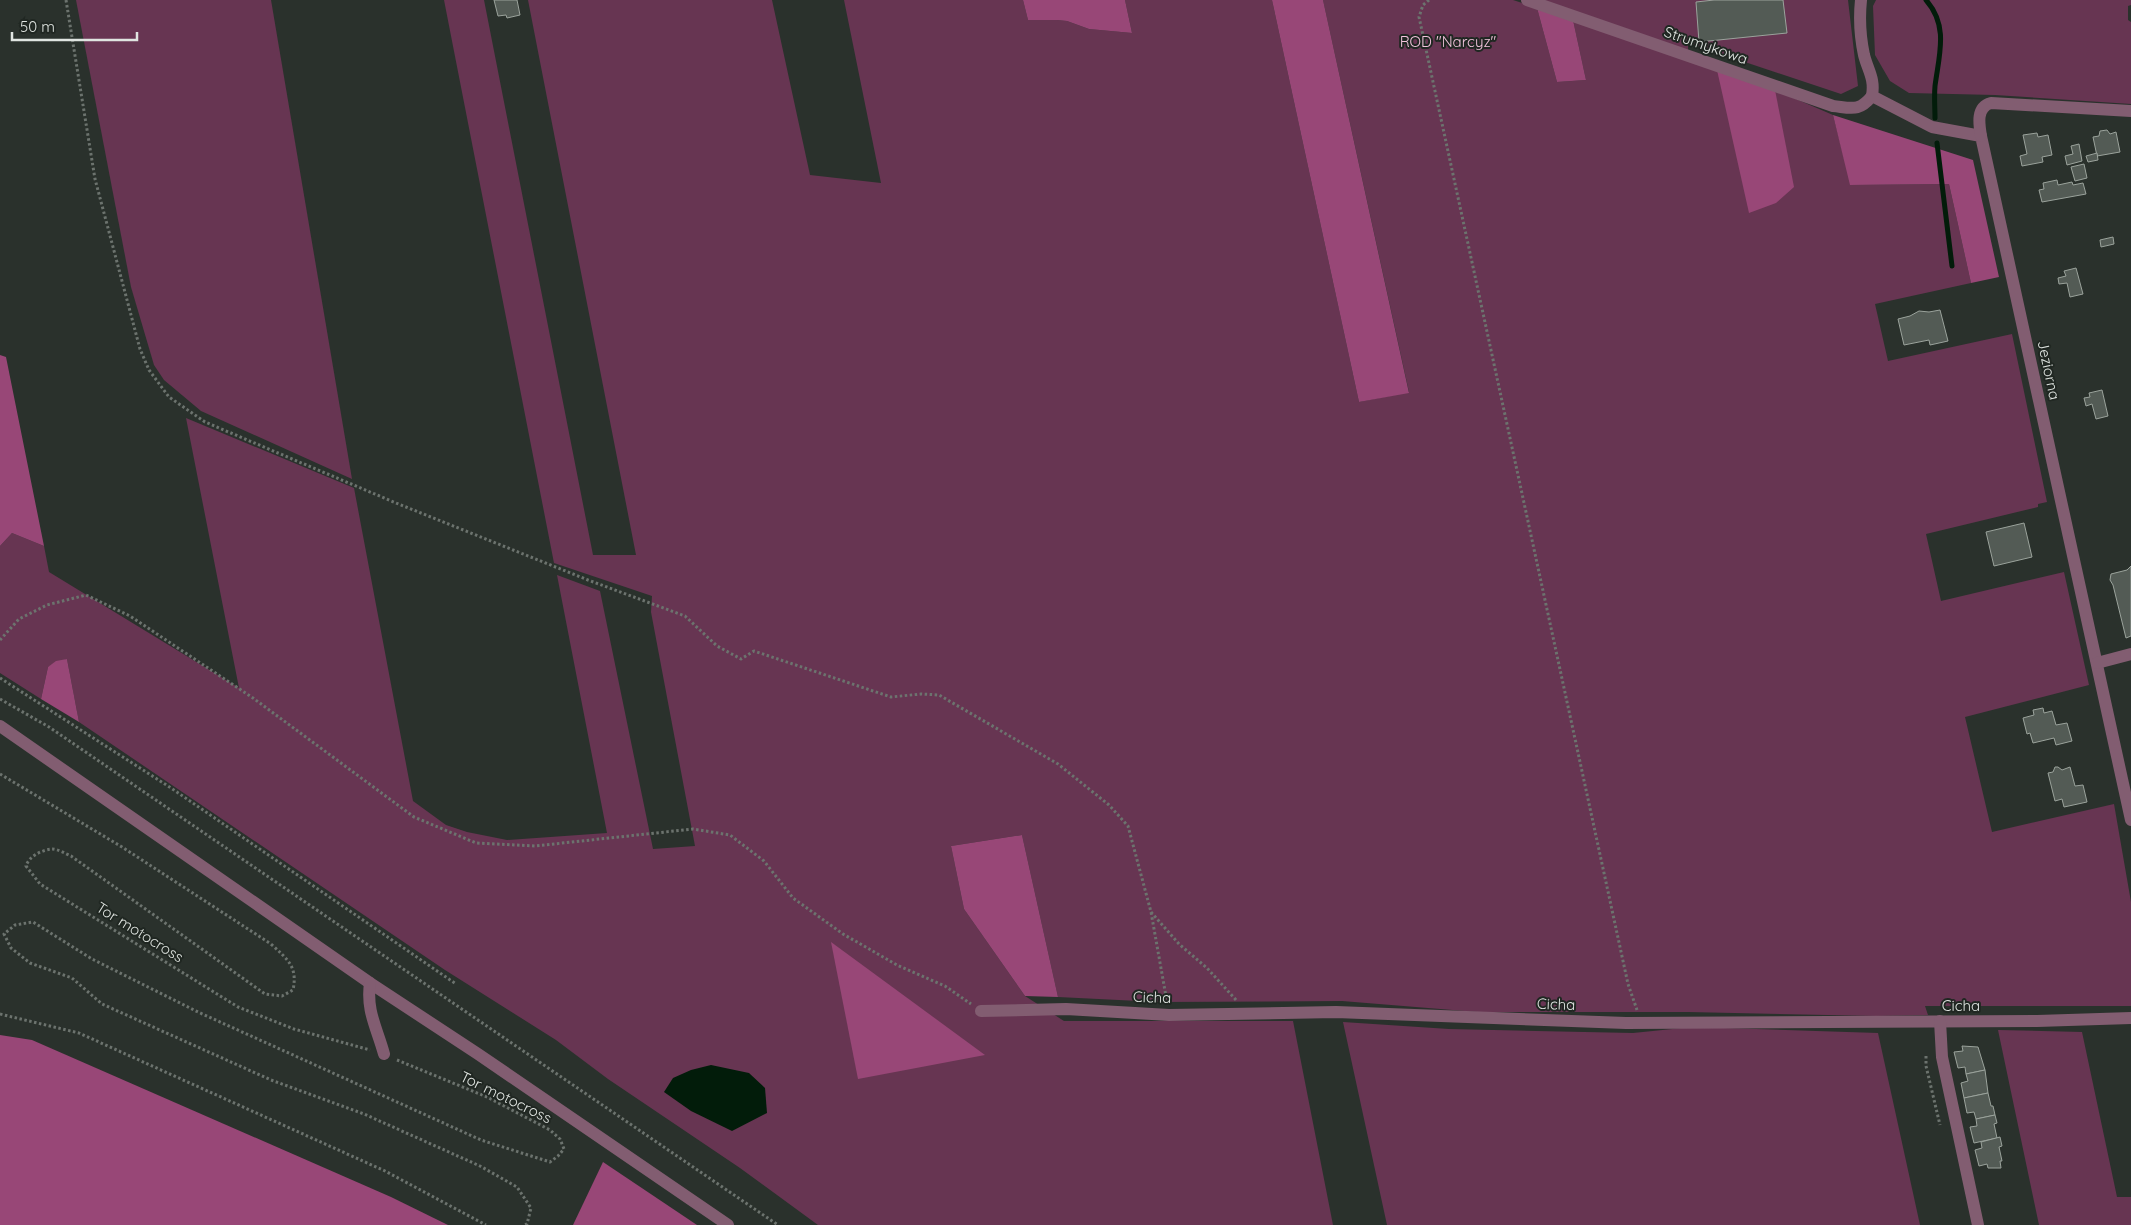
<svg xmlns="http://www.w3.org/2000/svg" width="2131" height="1225" font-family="Quicksand,sans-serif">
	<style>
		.green { fill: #673552 }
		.forest { fill: #984777 }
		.water { fill: #021c0a }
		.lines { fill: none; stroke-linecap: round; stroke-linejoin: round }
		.stream { stroke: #021c0a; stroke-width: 5 }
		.building { fill: #535b55; stroke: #9ba39c }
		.path { stroke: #6c736e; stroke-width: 3; stroke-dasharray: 2.5 2.5; stroke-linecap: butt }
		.minor { stroke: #825d71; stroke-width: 12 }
		.labels { text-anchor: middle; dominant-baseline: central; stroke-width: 4; stroke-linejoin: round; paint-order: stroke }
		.park-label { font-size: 15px; fill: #f3c4dd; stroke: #202722 }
		.street-label { font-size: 15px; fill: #e0e5e1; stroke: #202722 }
	</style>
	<rect width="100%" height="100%" fill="#2a312c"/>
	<g class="green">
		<path d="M76 0H271L352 479 201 411 164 380 154 365 131 287Z"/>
		<path d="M444 0H484L593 555H636L528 0H772L810 175 881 183 844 0H1023L1028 20H1057L1067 21 1089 29 1132 33 1125 0H1272L1359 402 1409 392 1323 0H1513L1537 8 1557 82 1586 80 1573 20 1775 90 1833 115 1851 185 1949 184 1971 283 1875 304 1888 361 2012 334 2047 502 2038 504V507L1926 534 1941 601 2064 572 2089 685 1965 717 1992 832 2114 804 2131 902V1006H1925L1928 1015 1876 1016 1688 1012H1477L1342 1001 1159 1002 1058 997 1022 835 951 846 964 909 1025 996 1064 1021H1293L1333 1225H818L740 1168 608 1079 556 1040 445 970 79 722 67 659 48 667 41 699 0 673V546L12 533 44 546 49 572 239 688 186 418 354 488 413 801 446 825 467 832 507 840 607 833 557 575 600 591 653 849 695 846 651 612 652 596 554 563Z"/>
		<path d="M1543 0H1848L1858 86 1841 94 1688 43V51Z"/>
		<path d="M1876 0H2131V5L2128 6V20L2131 22V104L1995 95 1909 93 1890 81 1875 55 1873 6Z"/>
		<path d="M1343 1022 1449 1029 1633 1033 1692 1027 1878 1033 1920 1225H1387Z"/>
		<path d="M1998 1030 2082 1032 2117 1197H2131V1225H2039Z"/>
	</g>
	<g class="forest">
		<path d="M1023 0H1125L1132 33 1089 29 1067 21 1057 20H1028Z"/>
		<path d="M1272 0H1323L1409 393 1359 402Z"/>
		<path d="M1537 8 1573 20 1586 80 1557 82Z"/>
		<path d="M1717 70 1775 90 1794 187 1776 203 1749 213Z"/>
		<path d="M1833 115 1973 160 1999 277 1971 283 1949 184 1850 185Z"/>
		<path d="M0 355 6 357 44 546 12 533 0 546Z"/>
		<path d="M67 659 79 722 41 699 48 667 56 661Z"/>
		<path d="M1022 835 1058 997 1025 996 964 909 951 846Z"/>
		<path d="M831 942 985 1055 858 1079Z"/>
		<path d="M0 1035 32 1040 391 1197 448 1225H0Z"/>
		<path d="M603 1162 697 1225H573Z"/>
	</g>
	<path class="water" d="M711 1065 749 1073 765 1088 767 1113 732 1131 691 1111 664 1092 673 1078 691 1070Z"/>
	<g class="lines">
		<g class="stream">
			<path d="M1926 0C1949 26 1939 55 1935 86 1934 97 1935 108 1935 118"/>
			<path d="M1937 143 1952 266"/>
		</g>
	</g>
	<g class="building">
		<path d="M494 0H517L520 15 507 18 506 15 498 16Z"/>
		<path d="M1714 0H1783L1787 33 1699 42 1696 2Z"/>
		<path d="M2107 130 2110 134 2116 132 2120 152 2097 156 2093 137 2099 136 2100 131Z"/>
		<path d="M2037 133 2038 137 2048 135 2052 155 2042 157 2043 162 2022 166 2020 156 2027 154 2023 135Z"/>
		<path d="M2079 144 2082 161 2067 165 2065 156 2073 154 2071 146Z"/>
		<path d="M2097 153 2098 160 2088 162 2086 156Z"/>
		<path d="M2084 164 2087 178 2075 181 2071 167Z"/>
		<path d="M2057 180 2058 185 2072 182 2073 185 2083 183 2086 194 2042 202 2039 190 2044 189 2043 183Z"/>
		<path d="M2113 237 2114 244 2101 247 2100 240Z"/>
		<path d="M2076 268 2083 294 2070 297 2067 283 2059 284 2058 278 2066 276 2064 271Z"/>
		<path d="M1940 310 1948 341 1930 345 1929 340 1904 345 1898 319 1910 316 1919 311 1929 312Z"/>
		<path d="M2102 390 2108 416 2096 419 2092 404 2086 406 2084 398 2090 397 2089 393Z"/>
		<path d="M2024 523 2032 557 1994 566 1986 532Z"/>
		<path d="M2131 566V636L2126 638 2113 585 2110 580 2111 574 2127 570Z"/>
		<path d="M2043 708 2044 713 2052 711 2056 725 2067 723 2072 741 2056 745 2054 738 2033 743 2030 733 2027 734 2023 718 2034 715 2033 710Z"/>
		<path d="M2055 767H2058L2062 770 2070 767 2075 786 2083 785 2087 802 2064 807 2062 799 2055 801 2048 773 2053 772Z"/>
		<path d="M1962 1046 1978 1047 1985 1070 1966 1074 1965 1067 1958 1068 1954 1052 1963 1051Z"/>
		<path d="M1985 1070 1988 1093 1964 1098 1961 1083 1968 1081 1966 1074Z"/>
		<path d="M1988 1093 1991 1106H1993L1995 1115 1976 1119 1974 1112 1967 1113 1964 1098Z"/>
		<path d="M1995 1115 1997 1123 1994 1124 1997 1138 1974 1143 1970 1127 1977 1126 1976 1119Z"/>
		<path d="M2000 1137 2002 1146 1999 1147 2002 1161H2000L2001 1168H1988L1987 1164 1979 1166 1975 1150 1982 1148 1981 1142Z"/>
	</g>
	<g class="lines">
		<g class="path">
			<path d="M66 0 95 179 140 349 149 370 169 397 205 422 396 503 588 580 685 616 717 646 741 659 754 651 891 697 921 694 939 695 1058 764 1109 805 1128 826 1151 912 1167 1002"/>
			<path d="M1429 0 1423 5 1419 17 1628 984 1637 1010"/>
			<path d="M0 640 19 619 47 605 86 595 130 616 253 698 414 817 476 843 535 846 693 829 730 835 764 861 793 898 843 934 897 965 945 986 971 1004"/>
			<path d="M0 678 171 788 456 984"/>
			<path d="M0 699 49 727 778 1225"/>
			<path d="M0 774 122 847 271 944C287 959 298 966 293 990L282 996 265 994 71 856C66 854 58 849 52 849 42 850 29 856 26 866L40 884 238 1007 294 1029 370 1050"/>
			<path d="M1151 912 1179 944 1207 968 1237 1001"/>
			<path d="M0 1014 79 1033 385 1171 486 1225"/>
			<path d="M1926 1056V1066L1940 1125"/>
			<path d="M397 1060 487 1097 550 1130 560 1139 564 1149 558 1156 550 1162 481 1140 198 1012 92 959 33 922 15 925 4 934 11 948 30 963 72 978 102 1004 271 1080 364 1114 480 1166 517 1187 531 1208 527 1224 524 1225"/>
		</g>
		<g class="minor">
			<path d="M1527 0 1833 106C1852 108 1859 112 1872 96"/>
			<path d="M1861 0C1859 19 1860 36 1864 55 1868 71 1875 78 1872 96L1932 127 1981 136 2131 820"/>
			<path d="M1981 136C1979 124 1976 107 1991 103L2131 111"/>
			<path d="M2097 663 2131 654"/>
			<path d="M0 726 370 983 478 1054 728 1225"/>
			<path d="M370 983C366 1011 377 1028 384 1054"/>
			<path d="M981 1011 1066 1009 1169 1015 1336 1012 1626 1023 2037 1021 2131 1018"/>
			<path d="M1940 1021 1942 1057 1978 1225"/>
		</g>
	</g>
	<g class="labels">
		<g class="park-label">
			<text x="1448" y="41">ROD "Narcyz"</text>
		</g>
		<g class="street-label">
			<text transform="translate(1706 45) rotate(19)">Strumykowa</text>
			<text transform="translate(2049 370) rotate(78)">Jeziorna</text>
			<text transform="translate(140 932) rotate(32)">Tor motocross</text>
			<text transform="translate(1152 997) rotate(2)">Cicha</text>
			<text transform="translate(1556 1004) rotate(2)">Cicha</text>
			<text x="1961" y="1005">Cicha</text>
			<text transform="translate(506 1097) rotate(26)">Tor motocross</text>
		</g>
	</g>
	<path d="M12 32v8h125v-8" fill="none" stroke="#e0e5e1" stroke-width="2.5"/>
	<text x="20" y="32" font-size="15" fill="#e0e5e1" stroke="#202722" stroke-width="4" paint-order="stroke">50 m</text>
</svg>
